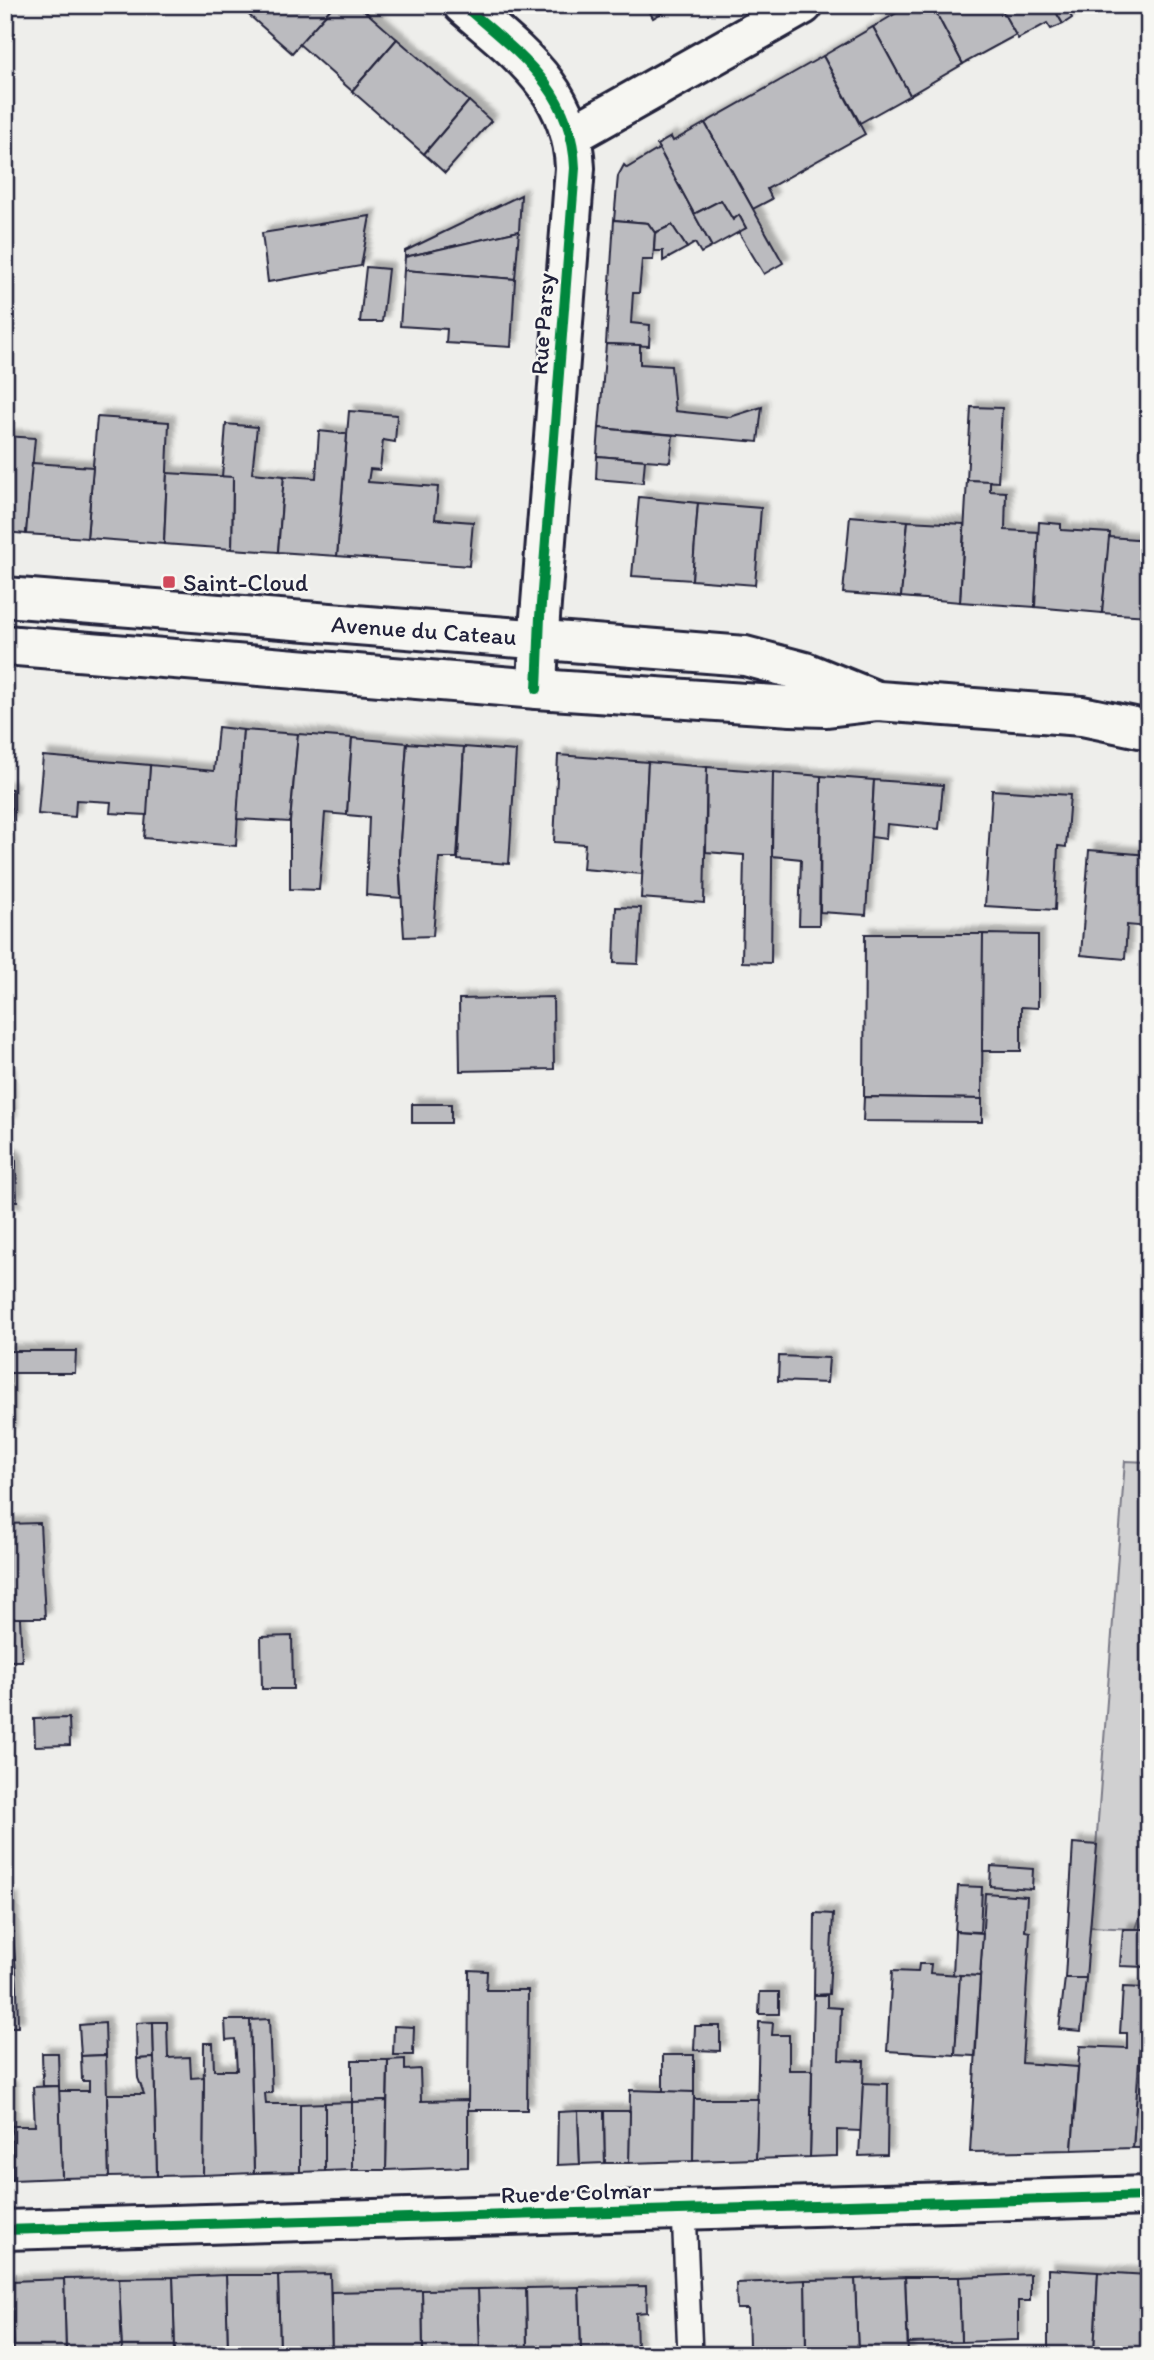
<svg xmlns="http://www.w3.org/2000/svg" width="1154" height="2360" font-family="Itim,sans-serif">
	<style>
		.green { fill: #d0d0d1; stroke: #797986; stroke-width: 2 }
		.building { fill: #bbbbbf; stroke: #22223b; stroke-width: 2; filter: url(#shadow) }
		.lines { fill: none; stroke-linecap: round; stroke-linejoin: round }
		.lane-casing { stroke: #22223b; stroke-width: 28 }
		.street-casing { stroke: #22223b; stroke-width: 44 }
		.secondary-casing { stroke: #22223b; stroke-width: 44 }
		.lane { stroke: #f6f6f2; stroke-width: 23 }
		.street { stroke: #f6f6f2; stroke-width: 38 }
		.secondary { stroke: #f6f6f2; stroke-width: 38 }
		.cycleway-casing { stroke: #f6f6f2; stroke-width: 15 }
		.cycleway { stroke: #00873e; stroke-width: 10 }
		.poi-dot { fill: #d1495b; stroke: #f6f6f2; stroke-width: 2.5 }
		.labels { text-anchor: middle; dominant-baseline: central; stroke-width: 5; stroke-linejoin: round; paint-order: stroke }
		.street-label { font-size: 24px; fill: #22223b; stroke: #f6f6f2 }
		.poi-label { font-size: 24px; fill: #22223b; stroke: #f6f6f2; text-anchor: start }
	</style>
	<defs>
		<filter id="shadow"><feDropShadow dx="6" dy="-6" stdDeviation="2" flood-color="#0004"/></filter>
	</defs>
	<rect width="100%" height="100%" fill="#eeeeeb"/>
	<filter id="ink" filterUnits="userSpaceOnUse"><feTurbulence type="fractalNoise" baseFrequency=".0143" numOctaves="2"/><feDisplacementMap in="SourceGraphic" scale="14" xChannelSelector="R" yChannelSelector="G"/><feConvolveMatrix kernelMatrix="1 2 1 2 8 2 1 2 1" color-interpolation-filters="sRGB"/></filter>
	<g filter="url(#ink)">
		<path class="green" d="M1125 1461 1149 1462V1889L1136 1929 1090 1927Z"/>
		<g class="building">
			<path d="M243 5H334L292 53 241 8Z"/>
			<path d="M334 5H358L397 39 352 91 299 44Z"/>
			<path d="M646 5H675L653 18Z"/>
			<path d="M910 5H932L963 64 910 95 873 27Z"/>
			<path d="M932 5H999L1016 35 963 64Z"/>
			<path d="M999 5H1052L1063 24 1051 29 1047 23 1018 39Z"/>
			<path d="M1052 5H1078L1068 11 1072 18 1063 24Z"/>
			<path d="M873 27 910 95 860 123 823 56Z"/>
			<path d="M397 39 469 101 424 154 352 91Z"/>
			<path d="M823 56 865 134 767 189 772 199 753 209 705 123Z"/>
			<path d="M469 101 491 121 445 173 424 154Z"/>
			<path d="M705 123 783 263 764 274 738 231 746 228 739 215 733 220 721 200 694 214 657 145 671 137 673 141Z"/>
			<path d="M659 149 712 247 701 253 695 243 687 248 672 225 655 233 648 223 614 220 618 176 624 165 627 168Z"/>
			<path d="M521 195 519 231 405 257V251Z"/>
			<path d="M721 200 733 220 739 215 746 228 712 247 694 214Z"/>
			<path d="M370 216 361 266 268 282 262 233Z"/>
			<path d="M614 220 648 223 655 233 653 260H642L639 293H633L631 323 650 325 649 346 606 344Z"/>
			<path d="M672 225 687 248 663 261V251H654L655 233Z"/>
			<path d="M519 231 515 279 404 270 405 257Z"/>
			<path d="M366 267 388 269 382 322H360Z"/>
			<path d="M404 270 515 279 511 347 446 343 447 329 400 326Z"/>
			<path d="M606 344 640 345V364L671 366 675 411 730 417 762 407 758 442 599 428Z"/>
			<path d="M971 407 1002 408 998 482 967 480Z"/>
			<path d="M349 411 397 415 395 442 383 440 380 470 370 469 368 482 438 487 435 519 473 522 469 566 337 556Z"/>
			<path d="M97 417 169 422 164 544 87 538Z"/>
			<path d="M226 424 257 427 252 473 284 476 278 552 232 549 233 477H222Z"/>
			<path d="M599 428 673 435 670 462 597 456Z"/>
			<path d="M319 431 347 434 337 556 278 552 284 476 316 478Z"/>
			<path d="M5 436 35 438 26 534 5 532Z"/>
			<path d="M597 456 645 460 643 483 596 479Z"/>
			<path d="M32 463 93 467 87 538 26 534Z"/>
			<path d="M167 473 233 477 232 549 164 544Z"/>
			<path d="M967 480 990 481V491L1006 492 1005 530 1039 532 1035 607 960 602Z"/>
			<path d="M639 497 698 503 692 580 632 576Z"/>
			<path d="M698 503 761 508 755 585 692 580Z"/>
			<path d="M850 516 908 521 901 597 843 593Z"/>
			<path d="M908 521 964 524 960 602 901 597Z"/>
			<path d="M1039 522 1061 524V530L1110 533 1102 613 1035 607Z"/>
			<path d="M1109 537 1149 540V616L1102 613Z"/>
			<path d="M218 727 243 730 236 846 144 838 150 765 214 771Z"/>
			<path d="M243 730 298 734 290 822 237 819Z"/>
			<path d="M298 734 352 738 347 815 325 813 319 890 290 889V822Z"/>
			<path d="M352 738 407 743 399 857 401 898 366 895 369 817 347 815Z"/>
			<path d="M407 743 464 747 457 858H439L433 936 404 937 399 857Z"/>
			<path d="M464 747 516 751 509 864 458 860Z"/>
			<path d="M558 755 648 762 642 874 583 869 585 844 554 842Z"/>
			<path d="M43 756 150 765 147 815 110 813 111 802 76 800 75 817 38 814Z"/>
			<path d="M648 762 707 767 704 903 641 898Z"/>
			<path d="M707 767 773 772 771 963 742 962 744 855 706 852Z"/>
			<path d="M773 772 821 776 819 925H799L801 859 772 856Z"/>
			<path d="M821 776 874 780 866 915 820 912Z"/>
			<path d="M874 780 943 785 939 829 887 824 886 839 871 837Z"/>
			<path d="M5 788 12 789V821H5Z"/>
			<path d="M992 790 1070 795 1066 847 1058 846 1055 910 985 906Z"/>
			<path d="M1089 850 1149 855V927L1127 925 1125 959 1081 955Z"/>
			<path d="M616 907 641 908 638 964 614 963Z"/>
			<path d="M865 934H983L982 1099 864 1097Z"/>
			<path d="M983 934 1038 935V1008L1021 1007V1051H982Z"/>
			<path d="M553 997 554 1069 460 1071 459 999Z"/>
			<path d="M5 1075H8L10 1121H5Z"/>
			<path d="M864 1097 982 1099V1122L863 1121Z"/>
			<rect x="412" y="1104" width="39" height="19"/>
			<path d="M5 1151 12 1157 13 1201 5 1202Z"/>
			<path d="M12 1157 16 1161 17 1201H13Z"/>
			<path d="M13 1201 14 1213H5V1202Z"/>
			<path d="M5 1351H76L75 1373H10V1405H5Z"/>
			<path d="M779 1356 829 1358 827 1383 778 1381Z"/>
			<rect x="5" y="1405" width="5" height="27"/>
			<path d="M40 1523 45 1618H5V1524Z"/>
			<path d="M5 1618H20L22 1661H5Z"/>
			<path d="M292 1636 293 1689H262L261 1637Z"/>
			<path d="M69 1718 70 1745 35 1746 34 1719Z"/>
			<path d="M1073 1843 1097 1845 1086 1978H1065Z"/>
			<path d="M991 1866 1033 1869 1032 1889 990 1886Z"/>
			<path d="M958 1886 982 1887 980 1932 955 1931Z"/>
			<path d="M985 1893 1027 1896 1025 1931 1030 1932 1022 2063 1078 2067 1072 2150 970 2152Z"/>
			<path d="M5 1900H12L13 1933H5Z"/>
			<path d="M815 1913 833 1914 829 1994 814 1995Z"/>
			<path d="M1123 1929H1149L1145 1967 1120 1966Z"/>
			<path d="M1149 1929V2148H1133L1145 1967Z"/>
			<path d="M955 1931 983 1933 980 1976 953 1975Z"/>
			<path d="M5 1933H13L17 1986H5Z"/>
			<path d="M919 1964H931L930 1973 960 1975 955 2055 887 2051 892 1971 918 1972Z"/>
			<path d="M469 1970 487 1971 486 1990H528L527 2110H468Z"/>
			<path d="M960 1975 980 1976 975 2056 955 2055Z"/>
			<path d="M1065 1978H1086L1081 2031 1059 2029Z"/>
			<path d="M5 1986H17L18 2027H5Z"/>
			<path d="M1123 1987 1144 1988 1133 2148 1072 2150 1080 2046 1127 2048V2033H1120Z"/>
			<path d="M760 1992H779V2014H759Z"/>
			<path d="M814 1995H827V2007L841 2008 839 2060 864 2061 861 2131 837 2130V2156L810 2157Z"/>
			<path d="M269 2019 272 2093H265L266 2104H300V2172L254 2173 250 2020Z"/>
			<path d="M225 2020H250L254 2173 203 2175 204 2043H213L214 2070H237L235 2039 226 2040Z"/>
			<path d="M153 2022 154 2058 137 2059 136 2023Z"/>
			<path d="M153 2022H167L168 2058 190 2057 191 2078 204 2077 203 2175 157 2176Z"/>
			<path d="M759 2022 773 2023 772 2035H789V2070H812L810 2157 756 2159Z"/>
			<path d="M105 2023 106 2055 81 2056 79 2025Z"/>
			<path d="M394 2026 414 2027 413 2055H393Z"/>
			<path d="M695 2026H720V2051L694 2050Z"/>
			<path d="M42 2053H58L59 2086H43Z"/>
			<path d="M106 2055 109 2177 62 2178 59 2091H89V2081H82L81 2056Z"/>
			<rect x="663" y="2055" width="31" height="37"/>
			<path d="M154 2058 157 2176 109 2177 107 2094H144L138 2078 137 2059Z"/>
			<path d="M405 2059V2070L420 2069 421 2101 468 2100V2167L386 2170 388 2060Z"/>
			<path d="M352 2060H388L387 2101 352 2102Z"/>
			<path d="M863 2083 888 2084 887 2155 859 2156Z"/>
			<path d="M59 2086 62 2178 13 2180 12 2126H35L33 2087Z"/>
			<path d="M5 2088H11L12 2126 5 2127Z"/>
			<path d="M630 2090 694 2092 693 2161 629 2163Z"/>
			<path d="M694 2099H758L756 2159 693 2161Z"/>
			<path d="M387 2101 386 2170H352V2102Z"/>
			<path d="M352 2102V2170L325 2171V2103Z"/>
			<path d="M325 2103V2171L300 2172V2104Z"/>
			<path d="M578 2111 580 2164 557 2165 558 2112Z"/>
			<path d="M578 2111H604L605 2163 580 2164Z"/>
			<path d="M604 2111H630L629 2163H605Z"/>
			<path d="M12 2126 13 2180H5V2127Z"/>
			<path d="M1048 2269 1098 2272 1094 2355H1048Z"/>
			<path d="M1098 2272 1148 2275 1145 2355H1094Z"/>
			<path d="M330 2274 332 2355H280L278 2275Z"/>
			<path d="M1030 2274V2301H1018V2340L961 2342 959 2277Z"/>
			<path d="M226 2275H278L280 2355H228Z"/>
			<path d="M226 2275 228 2355H175L173 2277Z"/>
			<path d="M1148 2275 1149 2355H1145Z"/>
			<path d="M173 2277 175 2355H122L119 2278Z"/>
			<path d="M905 2277H959L961 2342 908 2343Z"/>
			<path d="M905 2277 908 2355H858L855 2279Z"/>
			<path d="M119 2278 122 2355H66L64 2279Z"/>
			<path d="M64 2279 66 2355H41V2351L14 2352 11 2281Z"/>
			<path d="M855 2279 858 2355H806L805 2280Z"/>
			<path d="M805 2280 806 2355H770V2346L749 2347 748 2309H737L736 2283Z"/>
			<path d="M5 2281H11L14 2355H5Z"/>
			<path d="M646 2286 647 2312 636 2313 637 2350 581 2352 579 2287Z"/>
			<path d="M579 2287 581 2355H527L526 2288Z"/>
			<path d="M526 2288 527 2355H480L478 2289Z"/>
			<path d="M478 2289 480 2355H423L422 2290Z"/>
			<path d="M422 2290 423 2355H332L331 2292Z"/>
		</g>
		<g class="lines">
			<defs>
				<path id="lane" d="M684 2210 690 2355"/>
				<g id="street">
					<path d="M463 5C518 53 572 89 575 168L540 617 537 689"/>
					<path d="M572 135 803 5"/>
					<path d="M5 2230 1149 2196"/>
				</g>
				<g id="secondary">
					<path d="M5 597 745 656 805 672 872 699"/>
					<path d="M5 645 537 689 791 706 827 707 878 701 1082 716 1149 730"/>
				</g>
			</defs>
			<use href="#lane" class="lane-casing"/>
			<use href="#street" class="street-casing"/>
			<use href="#secondary" class="secondary-casing"/>
			<use href="#lane" class="lane"/>
			<use href="#street" class="street"/>
			<use href="#secondary" class="secondary"/>
			<defs>
				<g id="cycleway">
					<path d="M463 5C518 53 572 89 575 168L540 617 537 689"/>
					<path d="M5 2230 1149 2196"/>
				</g>
			</defs>
			<use href="#cycleway" class="cycleway-casing"/>
			<use href="#cycleway" class="cycleway"/>
		</g>
	</g>
	<rect class="poi-dot" x="162" y="575" width="14" height="14" rx="3.5"/>
	<g class="labels">
		<g class="street-label">
			<text transform="translate(542 324) rotate(-86)">Rue Parsy</text>
			<text transform="translate(424 630) rotate(4)">Avenue du Cateau</text>
			<text transform="translate(576 2192) rotate(-2)">Rue de Colmar</text>
		</g>
		<g class="poi-label">
			<text x="183" y="582">Saint-Cloud</text>
		</g>
	</g>
	<rect width="1154" height="2360" fill="none" stroke="#f6f6f2" stroke-width="28"/>
	<rect x="14" y="14" width="1126" height="2332" fill="none" stroke="#22223b" stroke-width="2.5" filter="url(#ink)"/>
</svg>
